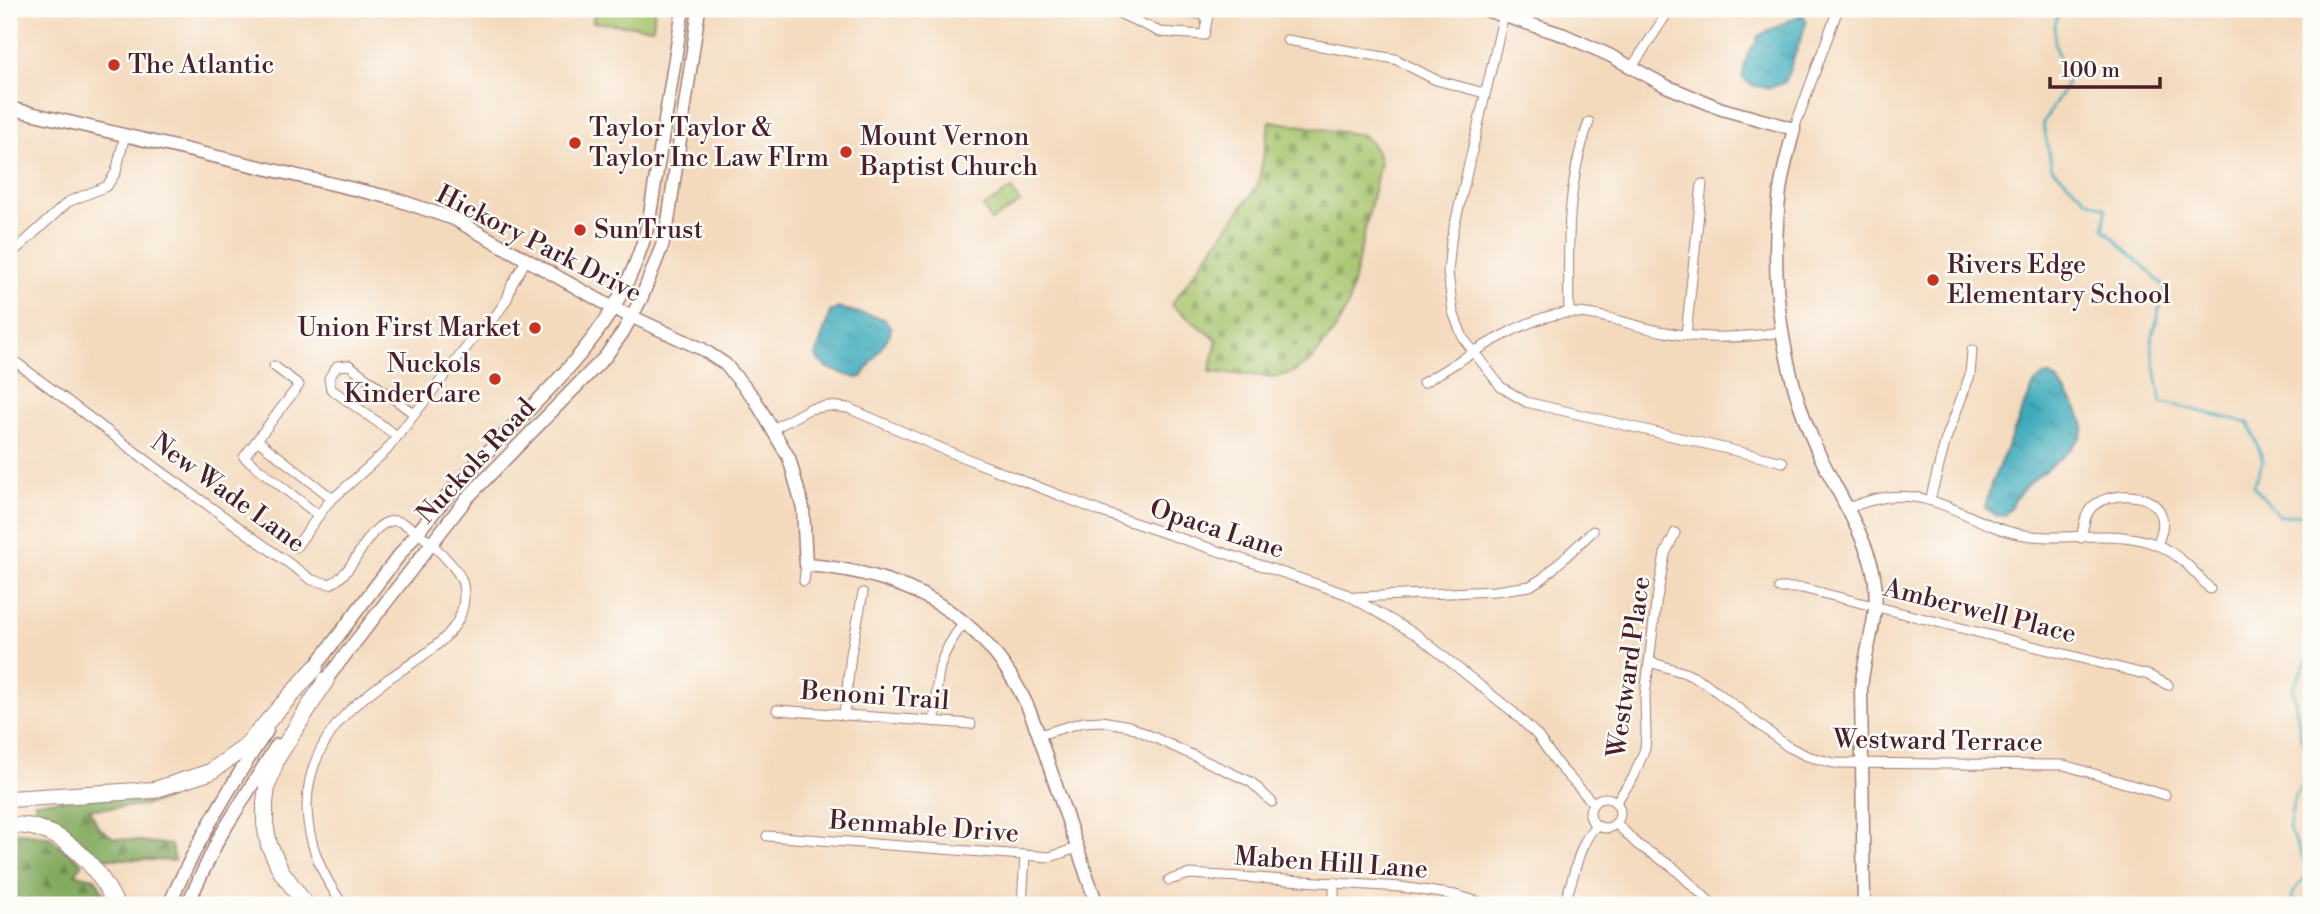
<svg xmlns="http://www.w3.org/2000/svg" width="2320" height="914" font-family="'Libre Bodoni',serif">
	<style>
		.forest { fill: url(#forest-firs); stroke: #676446; stroke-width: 2 }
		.cemetery { fill: url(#cemetery-stones); stroke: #78724c; stroke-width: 2 }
		.park { fill: url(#park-tufts); stroke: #78724c; stroke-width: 2 }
		.garden { fill: #a5c46c; stroke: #78724c; stroke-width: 2 }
		.water { fill: url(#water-ripples); stroke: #436573; stroke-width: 2 }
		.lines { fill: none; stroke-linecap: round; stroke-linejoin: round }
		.stream { stroke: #3cabbb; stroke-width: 2.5 }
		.street-casing { stroke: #9f7c74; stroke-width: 11 }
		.secondary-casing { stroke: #9f7c74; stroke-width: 15 }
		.highway-casing { stroke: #9f7c74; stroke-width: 18 }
		.street { stroke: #fff; stroke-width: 9 }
		.secondary { stroke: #fff; stroke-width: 12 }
		.highway { stroke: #fff; stroke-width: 16 }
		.poi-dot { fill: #c8321e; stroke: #fdfcf7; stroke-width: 2.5 }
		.labels { text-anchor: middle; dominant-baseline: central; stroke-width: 5; stroke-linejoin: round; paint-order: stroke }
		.poi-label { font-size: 26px; fill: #4a1f2b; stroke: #fdfcf7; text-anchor: start }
		.street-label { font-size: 26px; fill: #4a1f2b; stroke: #fdfcf7 }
	</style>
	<defs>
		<pattern id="forest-firs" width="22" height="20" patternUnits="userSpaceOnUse" patternTransform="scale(1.75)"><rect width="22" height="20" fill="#84aa60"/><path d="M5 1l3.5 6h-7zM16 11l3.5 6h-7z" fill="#6e8a4f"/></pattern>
		<pattern id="cemetery-stones" width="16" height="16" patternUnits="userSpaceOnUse" patternTransform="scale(1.75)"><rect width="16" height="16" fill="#a5c46c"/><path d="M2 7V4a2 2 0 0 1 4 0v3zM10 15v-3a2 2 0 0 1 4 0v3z" fill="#889f59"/></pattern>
		<pattern id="park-tufts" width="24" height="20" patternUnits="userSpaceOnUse" patternTransform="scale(1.75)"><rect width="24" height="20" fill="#a5c46c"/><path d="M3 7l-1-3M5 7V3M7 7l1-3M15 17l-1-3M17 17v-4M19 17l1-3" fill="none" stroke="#889f59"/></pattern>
		<pattern id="water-ripples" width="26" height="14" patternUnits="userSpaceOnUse" patternTransform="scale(1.75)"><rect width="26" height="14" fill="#3cabbb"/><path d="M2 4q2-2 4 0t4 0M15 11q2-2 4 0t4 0" fill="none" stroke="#348b98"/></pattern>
	</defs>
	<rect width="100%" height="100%" fill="#fdfcf7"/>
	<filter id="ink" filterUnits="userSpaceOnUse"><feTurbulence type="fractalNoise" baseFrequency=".0143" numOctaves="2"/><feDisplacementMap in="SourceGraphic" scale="14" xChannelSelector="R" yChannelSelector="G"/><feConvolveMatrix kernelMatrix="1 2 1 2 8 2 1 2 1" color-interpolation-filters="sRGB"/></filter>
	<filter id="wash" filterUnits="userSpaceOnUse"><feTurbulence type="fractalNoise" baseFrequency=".00686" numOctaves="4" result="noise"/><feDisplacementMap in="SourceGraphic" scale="28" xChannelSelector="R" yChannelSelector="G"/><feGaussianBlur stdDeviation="1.57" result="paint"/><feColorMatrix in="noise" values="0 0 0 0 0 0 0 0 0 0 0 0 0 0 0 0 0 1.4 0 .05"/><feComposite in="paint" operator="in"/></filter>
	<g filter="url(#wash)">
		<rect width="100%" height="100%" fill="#f4dabd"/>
		<g class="forest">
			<path d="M167 791 171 798 142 806 90 809 98 827 114 838 171 845 175 861 98 858 58 822 34 815 35 802Z"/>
			<path d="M9 831 49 837 82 863 75 874 95 878 110 905H9Z"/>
		</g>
		<path class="cemetery" d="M1270 121 1362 135C1373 142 1377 150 1380 163L1348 306 1334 331 1312 360 1294 372 1276 377 1210 372 1217 340 1171 305 1258 185Z"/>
		<path class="park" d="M1012 189 1020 203 991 221 983 207Z"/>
		<path class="garden" d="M594 9H655L653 28 593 22Z"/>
		<g class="water">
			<path d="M1802 14 1807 21 1785 82C1772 90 1752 90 1742 77 1745 66 1746 49 1756 44L1758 36Z"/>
			<path d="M839 308 884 319 891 328 890 334 862 377 856 378C843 373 821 369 816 356L830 312Z"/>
			<path d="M2045 375C2057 376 2062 387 2068 396 2074 405 2086 419 2083 431 2077 450 2039 473 2024 488 2017 496 2012 506 2005 515L1996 516 1985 508 1991 484 2032 389 2035 383Z"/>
		</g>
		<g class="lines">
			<g class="stream">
				<path d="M2062 9C2045 30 2060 60 2067 84L2043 123 2052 168 2086 199 2106 208 2104 229 2165 287 2151 343 2161 402 2249 423 2263 460 2254 486 2279 516 2311 514"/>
				<path d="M2311 652 2293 688 2301 738 2311 755"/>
				<path d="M2292 905 2293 893 2310 871 2289 829 2294 797 2311 773"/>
			</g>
		</g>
	</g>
	<g filter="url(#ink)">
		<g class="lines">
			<defs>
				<g id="street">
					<path d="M1110 9 1160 32 1204 35 1208 16 1173 9"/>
					<path d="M1504 14 1451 241 1448 273 1453 312 1463 338 1501 387 1526 402 1783 462"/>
					<path d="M1287 40 1395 59 1436 80 1484 93"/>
					<path d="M1632 67 1670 9"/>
					<path d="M1794 129 1838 9"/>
					<path d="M9 256 68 202 107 186 116 172 125 135"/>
					<path d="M1569 313C1568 247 1566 184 1589 122"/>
					<path d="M1686 335 1702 184"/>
					<path d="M9 357 162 472 312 580 330 584C356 574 365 525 392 521 409 518 457 565 462 581 466 594 464 610 457 622 443 646 411 663 388 679 373 691 356 702 344 716 291 776 299 843 343 905"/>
					<path d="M274 366 299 385 244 457 318 515"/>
					<path d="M1423 383C1461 361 1522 317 1566 313 1596 311 1635 327 1665 332 1704 340 1743 338 1782 332"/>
					<path d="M773 429 809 409 829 406 848 408 950 452 1099 511 1346 594 1417 635 1513 712 1537 735 1559 766 1593 803"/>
					<path d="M397 436 331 389 329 378 337 366 349 365 413 413"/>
					<path d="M257 440 332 498"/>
					<path d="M1930 500 1946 439 1970 375 1972 350"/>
					<path d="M1846 509C1868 500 1889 494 1913 497 1951 502 1982 527 2019 534 2064 543 2113 527 2157 545 2179 554 2194 571 2210 589"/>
					<path d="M2081 538C2084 527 2084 515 2092 507 2108 492 2151 490 2161 514 2165 524 2161 535 2157 545"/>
					<path d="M296 547 327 504 386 451 476 335 497 314 507 299 512 284 527 259"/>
					<path d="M804 581 806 565"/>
					<path d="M1779 588H1802L2148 675 2168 685"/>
					<path d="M1356 597 1495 591 1530 586 1543 578 1593 531"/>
					<path d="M1650 662 1685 673 1704 682 1787 746 1807 756 1833 763 2064 765 2165 795"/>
					<path d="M777 710 971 724"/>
					<path d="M844 716 851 654 863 593"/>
					<path d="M935 722C937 678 935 659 964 623"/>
					<path d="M1039 735 1083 722 1102 721 1129 726 1251 782 1272 802"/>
					<circle cx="1605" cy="813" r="15"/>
					<path d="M1616 802 1633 778 1645 749 1646 735 1645 696 1656 604 1665 554 1675 533"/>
					<path d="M1616 823 1638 845 1673 867 1713 905"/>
					<path d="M767 836 1050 857 1077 848"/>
					<path d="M1169 880 1190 874 1401 887 1455 895 1490 905"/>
					<path d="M1022 905 1025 855"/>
					<path d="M1334 905V882"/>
					<path d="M1563 905C1576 877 1575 850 1596 825"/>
				</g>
				<g id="secondary">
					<path d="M1483 9 1564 35 1609 55 1666 86 1722 109 1794 129C1789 149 1783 170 1780 191 1769 280 1781 370 1818 452 1835 488 1872 546 1875 583 1879 619 1864 653 1861 688L1864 905"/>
					<path d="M9 108 392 198 454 219 615 309 702 349 725 364 754 398 789 458 803 508 806 565C903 572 982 612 1026 703 1038 729 1046 757 1055 783 1069 824 1083 865 1097 905"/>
					<path d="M309 675C357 611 404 546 456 486 532 399 622 339 649 220L683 9"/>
					<path d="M321 686 467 498 605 357 623 332 641 299 662 246 668 222 699 9"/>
					<path d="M169 905C196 843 229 787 267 731"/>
					<path d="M187 905 219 838 277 745"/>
				</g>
				<g id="highway">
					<path d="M9 799 154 790 210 772 244 748 315 668"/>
					<path d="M9 825C59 823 96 862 116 905"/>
					<path d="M306 905 281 871 269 845 265 824V803L267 786 277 758 326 680"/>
				</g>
			</defs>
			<use href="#street" class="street-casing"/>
			<use href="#secondary" class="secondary-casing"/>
			<use href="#highway" class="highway-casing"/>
			<use href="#street" class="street"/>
			<use href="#secondary" class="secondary"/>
			<use href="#highway" class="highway"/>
		</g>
	</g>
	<g class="poi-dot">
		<circle cx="114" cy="65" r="7"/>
		<circle cx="575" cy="143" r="7"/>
		<circle cx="846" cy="152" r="7"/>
		<circle cx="580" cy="230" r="7"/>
		<circle cx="1933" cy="280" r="7"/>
		<circle cx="535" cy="328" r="7"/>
		<circle cx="495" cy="379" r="7"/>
	</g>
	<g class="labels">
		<g class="poi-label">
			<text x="128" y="65">The Atlantic</text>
			<text x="589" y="128">Taylor Taylor &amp;<tspan x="589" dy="30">Taylor Inc Law FIrm</tspan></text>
			<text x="860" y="137">Mount Vernon<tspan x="860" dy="30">Baptist Church</tspan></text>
			<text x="594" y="230">SunTrust</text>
			<text x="1947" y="265">Rivers Edge<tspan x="1947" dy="30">Elementary School</tspan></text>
			<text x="521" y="328" text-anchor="end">Union First Market</text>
			<text x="481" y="364" text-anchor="end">Nuckols<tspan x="481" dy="30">KinderCare</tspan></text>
		</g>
		<g class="street-label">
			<text transform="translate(539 244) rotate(27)">Hickory Park Drive</text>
			<text transform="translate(476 461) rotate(-47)">Nuckols Road</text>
			<text transform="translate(228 493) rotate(36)">New Wade Lane</text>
			<text transform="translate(1217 529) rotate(18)">Opaca Lane</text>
			<text transform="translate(1980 611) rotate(14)">Amberwell Place</text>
			<text transform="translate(1629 667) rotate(-82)">Westward Place</text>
			<text transform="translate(875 696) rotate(4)">Benoni Trail</text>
			<text transform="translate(1938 741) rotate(1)">Westward Terrace</text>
			<text transform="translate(924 827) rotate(4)">Benmable Drive</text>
			<text transform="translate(1331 863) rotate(4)">Maben Hill Lane</text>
		</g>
	</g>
	<rect width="2320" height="914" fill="none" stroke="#fdfcf7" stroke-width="35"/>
	<path d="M2050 77v10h110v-10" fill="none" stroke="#4a1f2b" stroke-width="3.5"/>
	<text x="2061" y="77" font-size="21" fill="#4a1f2b" stroke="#fdfcf7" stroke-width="5" paint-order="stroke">100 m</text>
</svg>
